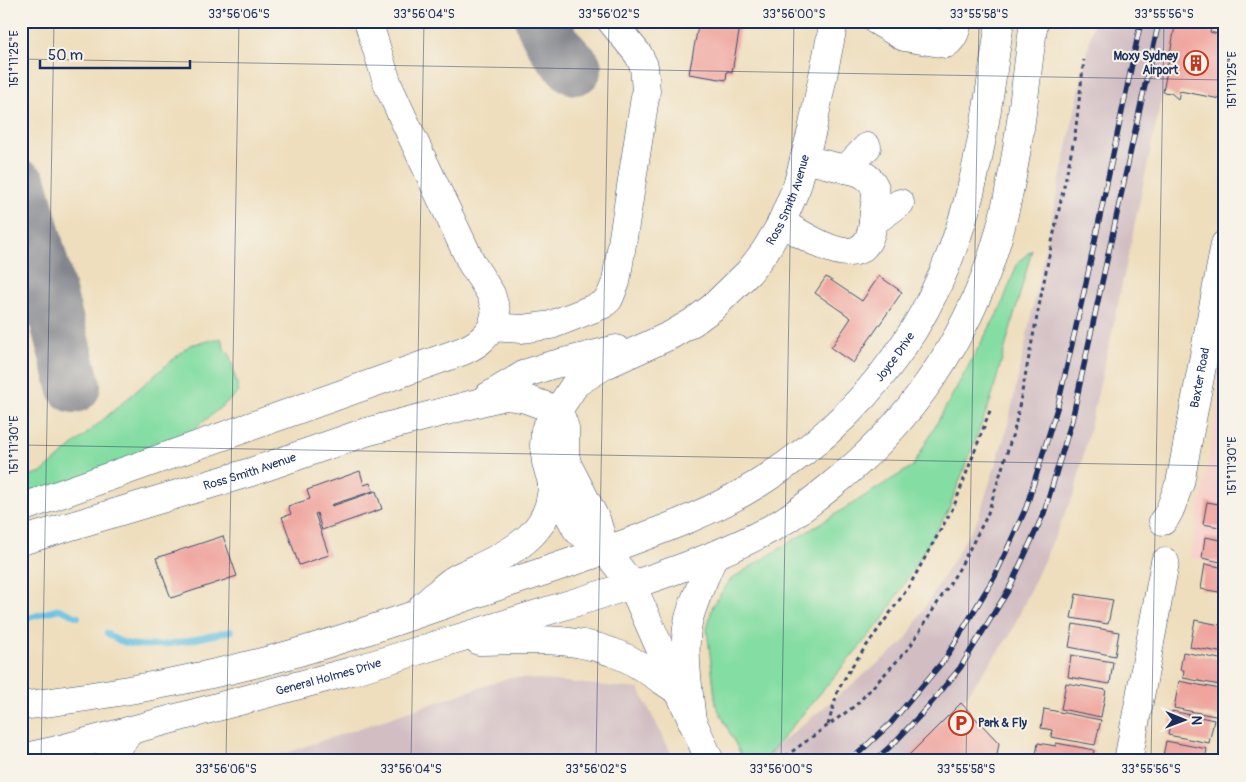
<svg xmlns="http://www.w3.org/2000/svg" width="1246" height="782" font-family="Pangolin,sans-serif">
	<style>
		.built { fill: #f7d0ca }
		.industrial { fill: #d2bec2 }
		.green { fill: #84dda3; stroke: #508680 }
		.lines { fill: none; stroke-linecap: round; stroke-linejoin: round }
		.stream { stroke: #66c1e3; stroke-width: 6 }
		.taxiway { stroke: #84868e; stroke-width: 54 }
		.building { fill: #efa49e }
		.minor-casing { stroke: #3b496c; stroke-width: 29 }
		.major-casing { stroke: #3b496c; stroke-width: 29 }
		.path { stroke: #3b496c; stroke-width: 3; stroke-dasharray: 4 4; stroke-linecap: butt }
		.minor { stroke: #fff; stroke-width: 28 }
		.major { stroke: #fff; stroke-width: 28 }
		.rail-casing { stroke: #1b2f5e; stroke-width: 5.5 }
		.rail { stroke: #f7f3e8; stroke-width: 4; stroke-dasharray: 11; stroke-linecap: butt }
		.ticks { fill: none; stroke: #1b2f5e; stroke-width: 1; stroke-opacity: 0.45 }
		.labels { text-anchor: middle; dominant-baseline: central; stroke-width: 4; stroke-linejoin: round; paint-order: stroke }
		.poi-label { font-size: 12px; font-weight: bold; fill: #1b2f5e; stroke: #f7f3e8; text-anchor: end }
		.street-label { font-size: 12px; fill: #1b2f5e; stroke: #f7f3e8 }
		.neatline { fill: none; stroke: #1b2f5e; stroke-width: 2 }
		.ticks-label { font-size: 12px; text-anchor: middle; fill: #1b2f5e }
	</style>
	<rect width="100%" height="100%" fill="#f7f3e8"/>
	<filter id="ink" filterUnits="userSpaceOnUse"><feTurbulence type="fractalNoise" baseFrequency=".02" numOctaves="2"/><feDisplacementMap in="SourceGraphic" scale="10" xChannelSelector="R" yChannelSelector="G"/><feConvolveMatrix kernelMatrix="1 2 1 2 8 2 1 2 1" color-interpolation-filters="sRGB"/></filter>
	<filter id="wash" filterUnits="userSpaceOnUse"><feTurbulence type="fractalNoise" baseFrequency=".0096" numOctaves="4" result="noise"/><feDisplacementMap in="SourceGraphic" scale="20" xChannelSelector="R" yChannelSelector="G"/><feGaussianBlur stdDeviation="1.12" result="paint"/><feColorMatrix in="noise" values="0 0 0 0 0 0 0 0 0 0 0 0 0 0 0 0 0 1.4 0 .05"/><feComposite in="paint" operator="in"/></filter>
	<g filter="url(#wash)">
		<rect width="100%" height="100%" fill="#eedebd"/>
		<path class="built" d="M1225 371V565L1190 558Z"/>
		<g class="industrial">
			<path d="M1094 21H1178L1112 332 1075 492 1010 635 961 703 903 761H763L773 749 904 642 978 519 1007 429Z"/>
			<path d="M511 677 639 689 675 761H262Z"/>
		</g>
		<g class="green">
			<path d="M1032 250 991 399 948 511 883 619 763 761H744L716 705 707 629 713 605 731 579 913 466 1001 307 1018 262Z"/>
			<path d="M221 338 225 351 229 353 239 392 171 449 21 501V478L42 472 190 345Z"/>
		</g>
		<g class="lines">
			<g class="stream">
				<path d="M21 620 59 609 78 617"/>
				<path d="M107 633C111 636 116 640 120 641 152 653 199 638 231 631"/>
			</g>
			<g class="taxiway">
				<path d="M542 21C550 41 560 54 575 68"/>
				<path d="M21 187 74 386"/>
			</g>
		</g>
		<g id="blocks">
			<g class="building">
				<path d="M699 21H741L732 72 727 71 726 80 689 74Z"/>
				<path d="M928 21H944L942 32 927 30Z"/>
				<path d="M1176 21H1212L1210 32 1225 36V100L1180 91 1178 99 1171 93 1163 92Z"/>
				<path d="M879 276 902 292 853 363 831 348 851 318 815 293 826 277 862 301Z"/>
				<path d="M1220 460 1225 461V474L1218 473Z"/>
				<path d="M360 471 364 485 370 483 373 491 331 505 332 506 376 491 382 509 322 530 317 513 315 514 329 555 299 565 282 517 291 514 288 506 310 499 307 490Z"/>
				<path d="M1207 502 1225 505V528L1203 524Z"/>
				<path d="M223 536 237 576 171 598 156 558Z"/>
				<path d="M1205 537 1225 541V563L1202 558Z"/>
				<path d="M1205 564 1225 568V593L1201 589Z"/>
				<path d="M1076 594 1113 600 1108 624 1071 618Z"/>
				<path d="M1195 620 1225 626V653L1190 647Z"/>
				<path d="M1073 624 1119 632 1115 656 1069 647Z"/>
				<path d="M1183 652 1225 660V686L1183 678 1184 670H1180Z"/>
				<path d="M1071 655 1113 662 1110 684 1068 677Z"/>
				<path d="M1179 681 1225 690V718L1174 708Z"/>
				<path d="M1066 683 1106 690 1101 717 1061 709Z"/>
				<path d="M961 703 999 743 996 761H903Z"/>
				<path d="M1044 709 1101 720 1095 745 1051 737 1052 730 1041 728Z"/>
				<path d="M1172 711 1214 720 1209 743 1168 735Z"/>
				<path d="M1166 741 1207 749 1205 761H1162Z"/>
				<path d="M1038 743 1056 746V743L1094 750 1092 761H1035Z"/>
			</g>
		</g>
	</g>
	<g filter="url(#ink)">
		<use href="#blocks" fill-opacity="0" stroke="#3b496c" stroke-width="1"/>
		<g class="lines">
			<defs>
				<g id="minor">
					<path d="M368 21 388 85 404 120 472 264 491 294 496 311 492 327"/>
					<path d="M877 21 904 37 946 44C954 38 956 31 958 21"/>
					<path d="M846 169 867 147"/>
					<path d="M873 222 900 203"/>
					<path d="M781 223C799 232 829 253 849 252 871 251 873 228 874 211 875 204 877 195 875 188 872 180 865 175 858 172L804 159"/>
					<path d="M487 397 527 373 548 366 616 349"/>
					<path d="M559 411 565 428V455L568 466 597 522 605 550"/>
					<path d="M21 508 463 351C476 345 485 339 492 327L522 329 551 325 602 305 609 299 616 282 646 91 644 66 638 54 611 21"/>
					<path id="s1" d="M1163 521C1172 511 1174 495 1180 483L1225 244"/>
					<path id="s2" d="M21 541 251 472 366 432 477 403 505 396 515 397 526 399 559 411"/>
					<path id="s3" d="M710 761 632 585 605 550 577 530 552 483 546 462 544 446 545 430 576 383 605 365 671 335 693 322 712 308 749 272 765 251 780 226 797 186 812 130 834 21"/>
					<path d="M1128 761 1165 562"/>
				</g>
				<g id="major">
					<path d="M423 606C433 598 442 588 452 581 460 575 471 572 480 567 518 549 552 530 552 483"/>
					<path d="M479 641C531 640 578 635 626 658 644 667 661 680 678 691"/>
					<path id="s4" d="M21 706C109 695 196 680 281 657 358 636 432 608 508 583 546 571 583 558 621 545 668 528 716 510 759 483 822 444 874 393 913 331 973 234 984 131 1000 21"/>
					<path d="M692 722C689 691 683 659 687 628 691 603 705 579 714 555"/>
					<path id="s5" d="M21 758 53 751 352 671 632 585C680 569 728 552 772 528 792 517 810 503 827 489 909 425 970 337 998 237 1018 167 1024 93 1034 21"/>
					<path d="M108 761 130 731"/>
				</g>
			</defs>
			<use href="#minor" class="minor-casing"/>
			<use href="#major" class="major-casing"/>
			<g class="path">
				<path d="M828 725 838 690 852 666 908 588 954 506 991 408"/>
				<path d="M779 761 856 705 909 648 959 569 987 516 1015 427 1049 256 1075 135 1084 60"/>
			</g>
			<use href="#minor" class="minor"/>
			<use href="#major" class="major"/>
			<defs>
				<g id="rail">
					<path d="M850 761 890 724 945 659 995 576 1026 508 1058 405 1086 283 1141 21"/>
					<path d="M874 761 894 743 926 709 960 668 1009 589 1044 513 1072 420 1159 21"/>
				</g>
			</defs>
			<use href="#rail" class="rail-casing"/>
			<use href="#rail" class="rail"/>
		</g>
	</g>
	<path class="ticks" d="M21 59 1225 80M21 445 1225 466M41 761 54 21M226 761 239 21M411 761 424 21M596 761 609 21M781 761 794 21M966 761 979 21M1151 761 1164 21"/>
	<defs>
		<symbol id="building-ring" viewBox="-11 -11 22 22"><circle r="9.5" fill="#f7f3e8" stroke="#c8321e" stroke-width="1.5"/><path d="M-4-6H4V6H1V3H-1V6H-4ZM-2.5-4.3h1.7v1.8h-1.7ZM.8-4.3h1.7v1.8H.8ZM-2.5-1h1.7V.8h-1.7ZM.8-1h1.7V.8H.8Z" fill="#c8321e"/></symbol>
		<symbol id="parking-ring" viewBox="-11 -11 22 22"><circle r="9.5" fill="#f7f3e8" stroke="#c8321e" stroke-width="1.5"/><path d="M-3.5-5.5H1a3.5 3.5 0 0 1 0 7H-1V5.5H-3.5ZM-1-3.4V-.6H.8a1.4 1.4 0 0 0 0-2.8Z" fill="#c8321e"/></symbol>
	</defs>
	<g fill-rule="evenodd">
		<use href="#building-ring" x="1182" y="49" width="28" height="28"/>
		<use href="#parking-ring" x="947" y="709" width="28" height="28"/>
	</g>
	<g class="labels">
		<g class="poi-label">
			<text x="1178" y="56">Moxy Sydney<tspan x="1178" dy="14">Airport</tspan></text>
			<text x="978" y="723" text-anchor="start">Park &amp; Fly</text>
		</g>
		<g class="street-label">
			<text stroke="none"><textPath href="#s3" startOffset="725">Ross Smith Avenue</textPath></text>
			<text stroke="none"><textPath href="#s4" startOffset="961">Joyce Drive</textPath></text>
			<text stroke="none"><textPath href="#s1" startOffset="149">Baxter Road</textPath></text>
			<text stroke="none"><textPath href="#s2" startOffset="239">Ross Smith Avenue</textPath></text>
			<text stroke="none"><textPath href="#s5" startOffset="318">General Holmes Drive</textPath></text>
		</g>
	</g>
	<rect width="1246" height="782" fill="none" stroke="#f7f3e8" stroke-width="55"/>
	<g transform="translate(1184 720) rotate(91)" stroke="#f7f3e8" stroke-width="4" paint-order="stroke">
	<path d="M0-4L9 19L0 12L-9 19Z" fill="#1b2f5e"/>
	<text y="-8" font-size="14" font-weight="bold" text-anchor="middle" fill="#1b2f5e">N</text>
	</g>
	<path d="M40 60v8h150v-8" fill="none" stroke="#1b2f5e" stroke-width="2.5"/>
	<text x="48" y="60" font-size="15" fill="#1b2f5e" stroke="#f7f3e8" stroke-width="4" paint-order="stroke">50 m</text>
	<rect x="28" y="28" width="1190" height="726" class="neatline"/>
	<g class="ticks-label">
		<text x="239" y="18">33°56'06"S</text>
		<text x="424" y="18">33°56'04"S</text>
		<text x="609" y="18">33°56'02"S</text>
		<text x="794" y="18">33°56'00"S</text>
		<text x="979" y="18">33°55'58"S</text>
		<text x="1164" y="18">33°55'56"S</text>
		<text transform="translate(14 59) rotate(-90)" y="4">151°11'25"E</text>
		<text transform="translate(1232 80) rotate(-90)" y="4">151°11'25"E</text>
		<text transform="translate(14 445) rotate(-90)" y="4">151°11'30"E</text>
		<text transform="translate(1232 466) rotate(-90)" y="4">151°11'30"E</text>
		<text x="226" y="773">33°56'06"S</text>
		<text x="411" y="773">33°56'04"S</text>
		<text x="596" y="773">33°56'02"S</text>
		<text x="781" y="773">33°56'00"S</text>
		<text x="966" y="773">33°55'58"S</text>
		<text x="1151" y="773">33°55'56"S</text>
	</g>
</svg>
